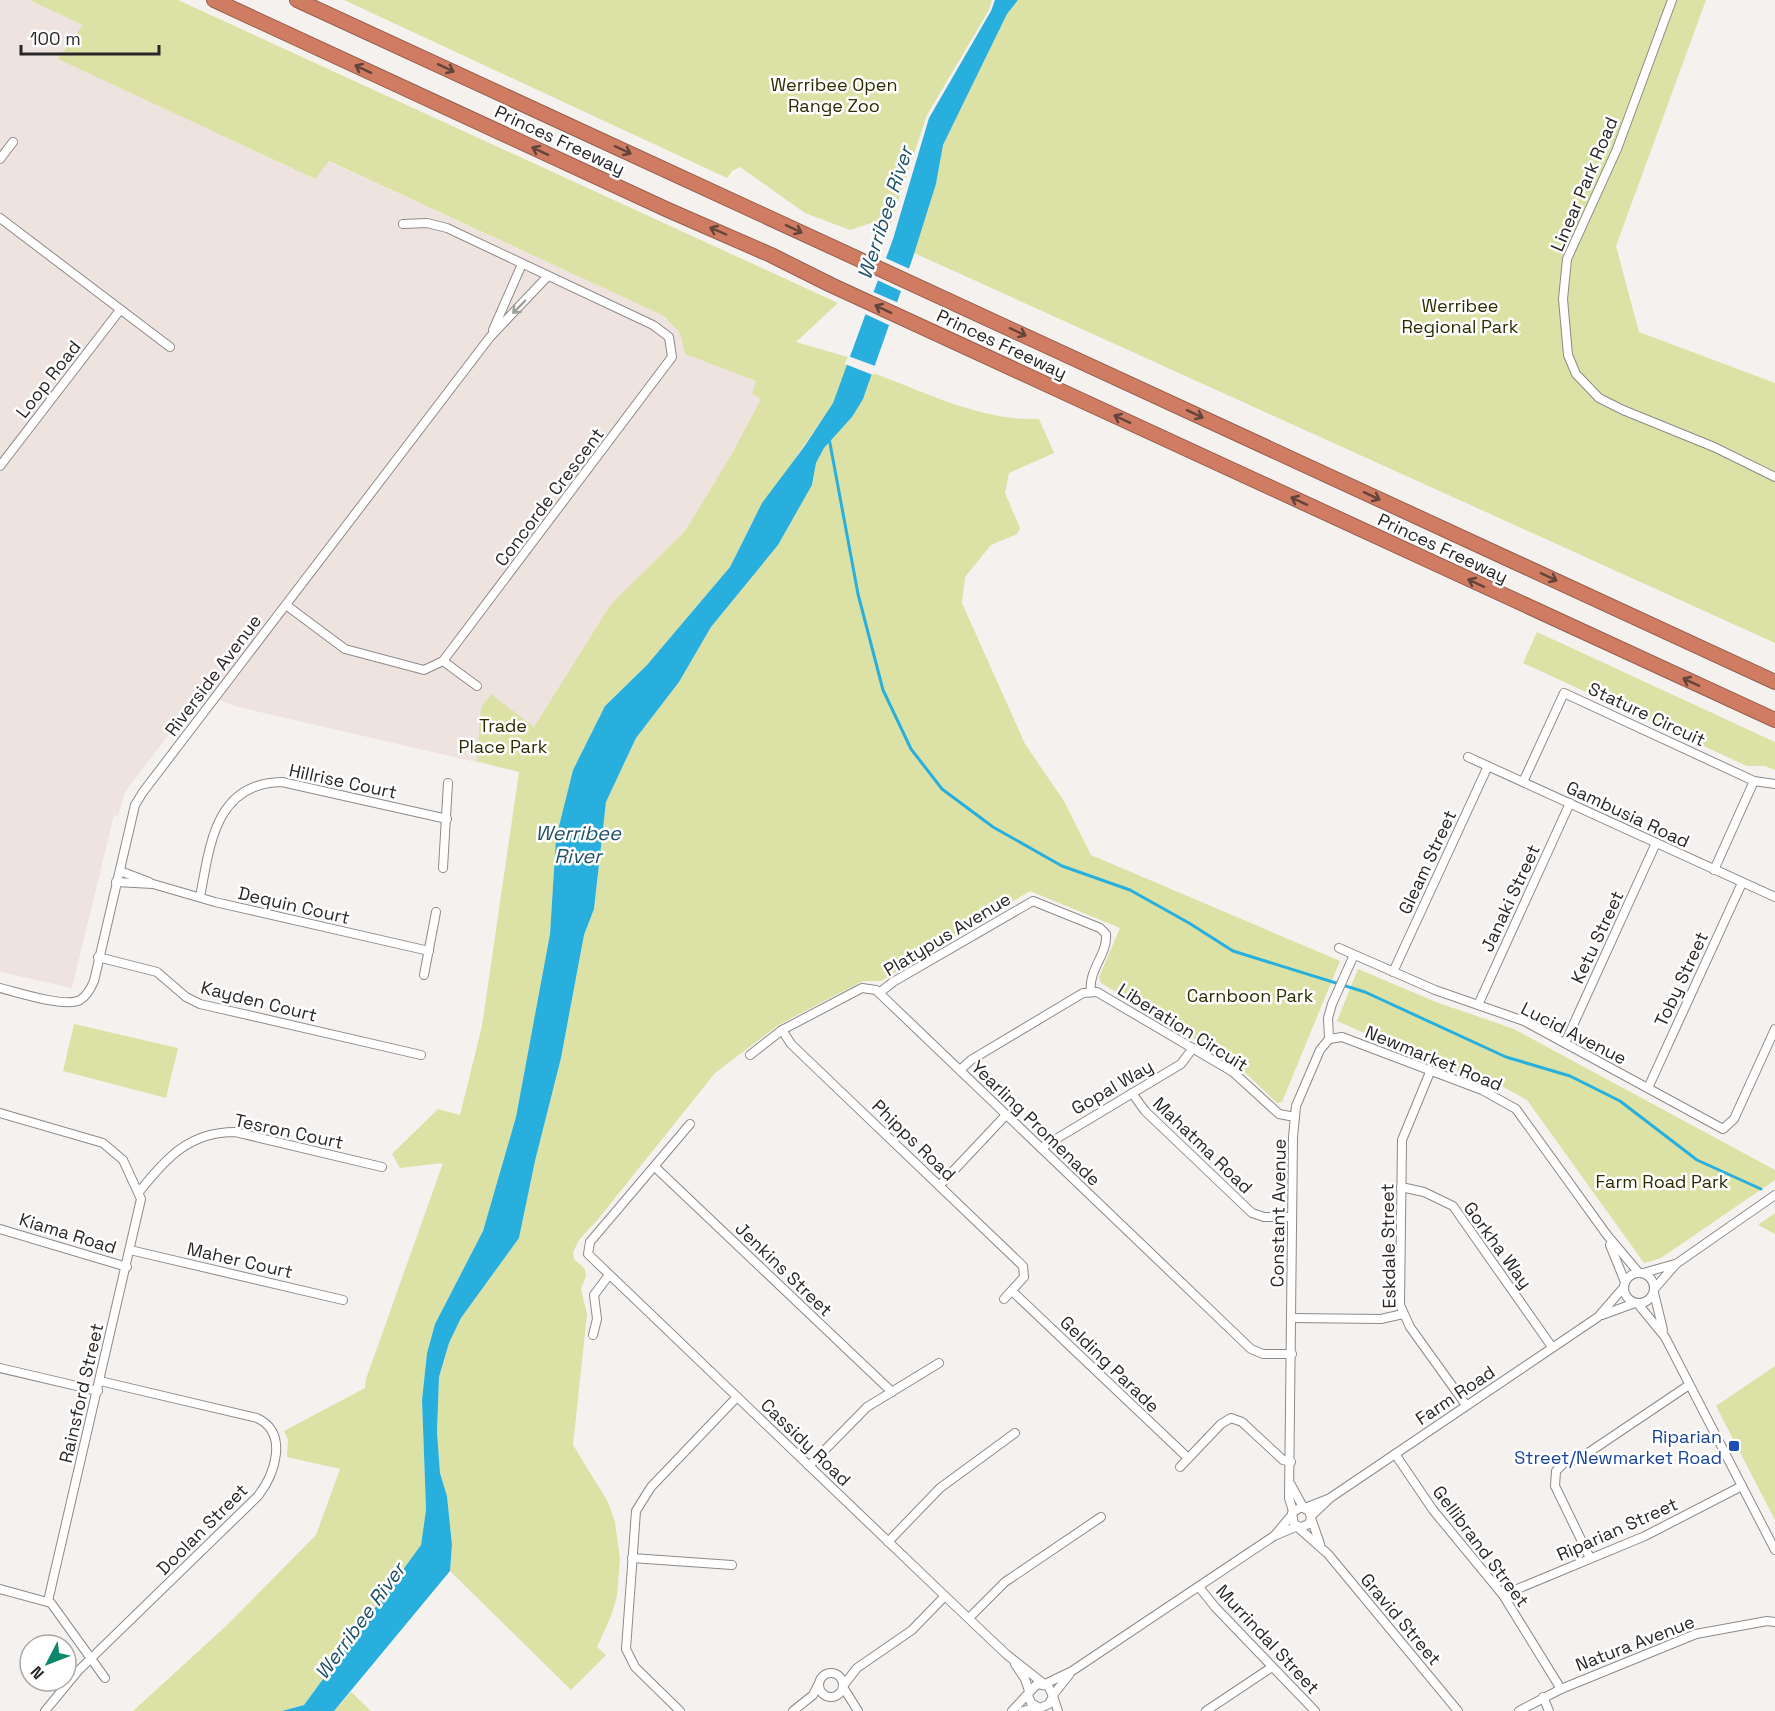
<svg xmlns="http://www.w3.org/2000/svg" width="1775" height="1711" font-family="'Space Grotesk',sans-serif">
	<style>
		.built { fill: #efe3df }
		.green { fill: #dce2a5 }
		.water { fill: #29afdd }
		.pier { fill: #f5f1ef }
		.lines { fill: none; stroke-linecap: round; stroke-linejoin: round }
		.stream { stroke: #29afdd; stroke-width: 3 }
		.minor-casing { stroke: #8d8a88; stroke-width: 10 }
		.motorway-casing { stroke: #955e4e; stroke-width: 16 }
		.minor { stroke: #fff; stroke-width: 8 }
		.motorway { stroke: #cf7c63; stroke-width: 14 }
		.oneway { stroke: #63453c }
		.oneway2 { stroke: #9f9e9e }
		.transit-dot { fill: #1a4fb4; stroke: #fff; stroke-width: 2 }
		.labels { text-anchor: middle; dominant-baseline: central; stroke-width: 5; stroke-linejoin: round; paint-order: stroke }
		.park-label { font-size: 18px; fill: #2b2d00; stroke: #fff }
		.street-label { font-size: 18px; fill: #292727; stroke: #fff }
		.transit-label { font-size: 18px; fill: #164399; stroke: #fff; text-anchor: end }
		.water-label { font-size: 20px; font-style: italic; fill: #1e5165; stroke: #fff }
	</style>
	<rect width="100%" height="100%" fill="#f5f1ef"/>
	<path class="built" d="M0 0H29L84 25 59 59 314 179 328 161 664 316 680 333 685 354 757 381 762 399 733 452 685 531 611 604 519 772 234 706 201 692 125 792 118 816 114 815 72 988 0 972Z"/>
	<g class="green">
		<path d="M29 0H178L838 303 796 342 851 358 833 403 752 522 730 567 647 665 605 706 573 770 556 838 550 934 516 1117 483 1231 435 1324 427 1353 422 1400 426 1510 421 1545 304 1705 282 1711H133L226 1626 316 1535 340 1469 287 1457 288 1440 284 1431 365 1388 366 1379 443 1163 400 1168 392 1154 438 1109 460 1115 482 1026 519 772 477 761 481 708 491 694 534 727 611 604 685 531 733 452 761 399 752 394 756 381 685 354 680 333 664 316 329 161 315 179 58 59 83 25Z"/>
		<path d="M344 0H992L989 10 927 115 886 238 874 222 850 230 805 213 740 167 732 171 727 178Z"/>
		<path d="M1018 0H1706L1616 246 1639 332 1775 383V643L914 253 936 184 943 145 1007 14Z"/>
		<path d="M871 372C925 392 980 421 1039 419L1054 453 1009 473 1005 493 1020 528 1017 534 991 545 965 577 962 603 1025 744 1064 801 1091 855 1340 961 1282 1102 1277 1103 1237 1065 1101 983 1099 977 1120 928 1030 891 881 981H863L780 1024 715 1073 599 1218 579 1240 573 1252 574 1259 585 1269 586 1276 581 1289 587 1314 573 1445 608 1502 615 1522 620 1559 617 1596 611 1616 597 1647 606 1655 571 1690 450 1571 452 1545 447 1496 440 1473 437 1432 439 1377 449 1343 461 1318 519 1238 535 1161 561 1058 584 935 594 909 606 802 636 738 679 682 711 627 778 545 812 485 816 463 824 448 852 417Z"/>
		<path d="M1537 632 1775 742V770L1765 766H1747L1523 663Z"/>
		<path d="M1358 969 1436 1002 1514 1029 1775 1170V1180L1661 1258 1644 1263 1527 1100 1492 1081 1415 1055 1337 1021Z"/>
		<path d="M74 1024 178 1048 166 1098 63 1071Z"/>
		<path d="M1775 1213V1234L1758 1225Z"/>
		<path d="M1775 1366V1520L1716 1406Z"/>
		<path d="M351 1692 371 1711H334Z"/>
	</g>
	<path class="water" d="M995 0H1018L1007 14 943 145 936 184 913 257 863 399 852 417 824 448 816 463 812 485 778 545 711 627 679 682 636 738 606 802 594 909 584 935 561 1058 535 1161 519 1238 461 1318 449 1343 439 1377 437 1432 440 1473 447 1496 452 1545 450 1571 334 1711H282L304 1705 421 1545 426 1510 422 1400 427 1353 435 1324 483 1231 516 1117 550 934 556 838 573 770 605 706 647 665 730 567 762 503 804 447 833 403 893 239 929 118 991 11Z"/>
	<g class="pier">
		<path d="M883 257 912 270 905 293 875 279Z"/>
		<path d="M871 291 901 304 893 327 863 313Z"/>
		<path d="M848 356 878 367 873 375 845 364Z"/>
	</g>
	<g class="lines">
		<path class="stream" d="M829 438 858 594 883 690 911 749 942 789 993 827 1062 866 1130 890 1189 923 1233 951 1365 992 1506 1057 1570 1076 1620 1101 1697 1160 1761 1189"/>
		<defs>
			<g id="minor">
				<path d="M1672 0 1617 149 1567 259 1563 299 1568 355 1576 374 1599 398 1623 410 1714 447 1775 477"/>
				<path d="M0 159 13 142"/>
				<path d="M0 218 170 347"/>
				<path d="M493 330 522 264"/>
				<path d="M0 466 120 310"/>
				<path d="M286 605 345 649 424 670 443 661 672 357 669 337 653 325 447 228 427 223 403 224"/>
				<path d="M443 661 477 686"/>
				<path d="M1468 757 1775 897"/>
				<path d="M1523 782 1564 693 1754 781 1775 784"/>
				<path d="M443 868 448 783"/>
				<path d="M1714 870 1754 781"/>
				<path d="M120 871 149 882"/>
				<path d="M116 882 153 884 215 902 429 951"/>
				<path d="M200 897C210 845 215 783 282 782L447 819"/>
				<path d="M1339 948 1435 990 1524 1021 1723 1129 1734 1119 1775 1029"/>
				<path d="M98 957 157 972 186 997 200 1004 421 1055"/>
				<path d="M1393 972 1488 766"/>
				<path d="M424 975 436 912"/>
				<path d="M0 988C17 992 65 1008 80 1000 87 996 91 988 94 981L135 805 143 792 490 337 548 276"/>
				<path d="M879 993 893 982 1033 901 1100 928 1106 934C1108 954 1088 970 1091 991"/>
				<path d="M1478 1005 1570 803"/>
				<path d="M782 1030 791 1044 1023 1266 1024 1277 1004 1299"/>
				<path d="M1329 1039 1342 1037 1482 1090 1516 1109 1607 1235 1639 1273"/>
				<path d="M1565 1043 1656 843"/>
				<path d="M750 1055 782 1030 862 988 876 990 1251 1349 1263 1354H1292"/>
				<path d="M960 1070 971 1060 1083 993 1097 992 1233 1072 1279 1114 1295 1117"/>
				<path d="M1430 1072 1402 1140 1400 1305 1410 1327 1466 1405"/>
				<path d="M1648 1088 1742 883"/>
				<path d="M1132 1093 1145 1111 1252 1213 1264 1217H1292"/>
				<path d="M0 1113 103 1143 123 1160 141 1199 48 1601"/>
				<path d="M690 1124 590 1242 588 1254 945 1596 1006 1654 1044 1684"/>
				<path d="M1041 1148 1181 1064 1193 1048"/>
				<path d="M655 1167 892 1392"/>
				<path d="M940 1185 1006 1115"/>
				<path d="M1401 1187 1424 1192 1453 1206 1552 1347"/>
				<path d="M139 1192C166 1158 189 1132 235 1132L382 1167"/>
				<path d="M0 1229 127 1267"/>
				<path d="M1610 1245 1625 1282"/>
				<path d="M130 1250 343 1300"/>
				<circle cx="1639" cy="1288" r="15"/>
				<path d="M1643 1273 1675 1264"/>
				<path d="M1655 1288 1676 1264 1775 1195"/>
				<path d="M1012 1291 1188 1458"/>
				<path d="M1654 1293 1663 1330"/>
				<path d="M1638 1304 1665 1337 1775 1550"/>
				<path d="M1602 1315 1635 1303"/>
				<path d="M1292 1318 1381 1319 1403 1314"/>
				<path d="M593 1335 597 1319 594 1295 609 1275"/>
				<path d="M0 1368 98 1391"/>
				<path d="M1395 1454 1433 1510 1503 1595 1561 1689"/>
				<path d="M809 1466 867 1407 939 1363"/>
				<path d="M1180 1467 1221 1424 1231 1418 1242 1422 1283 1460 1291 1462"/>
				<path d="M1291 1485 1303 1507"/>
				<path d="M1305 1508 1328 1499"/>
				<path d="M1293 1511 1289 1498 1293 1137 1296 1106 1320 1050 1329 1039 1328 1018 1332 1004 1354 955"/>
				<path d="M1311 1516 1330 1498 1598 1317 1624 1287"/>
				<path d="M1311 1518 1320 1544"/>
				<path d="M1301 1527 1309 1524 1311 1518 1309 1511 1301 1507 1292 1513 1294 1524 1328 1554 1458 1711"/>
				<path d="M1275 1535 1291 1516"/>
				<path d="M888 1542 940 1488 1015 1433"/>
				<path d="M632 1558 732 1565"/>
				<path d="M1590 1558 1555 1486 1556 1471 1564 1463 1579 1459 1689 1385"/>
				<path d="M1199 1587 1215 1607 1315 1711"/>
				<path d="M0 1589 51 1603 105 1678"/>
				<path d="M1503 1595 1645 1536 1742 1486"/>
				<path d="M969 1618 1005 1582 1101 1517"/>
				<path d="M1015 1664 1025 1679 1029 1691"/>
				<circle cx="831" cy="1685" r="12"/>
				<path d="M1045 1684 1072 1671 1274 1536 1298 1526"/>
				<path d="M843 1686 857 1668 912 1630 945 1596"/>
				<path d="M843 1687 858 1711"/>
				<path d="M1053 1695 1069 1675"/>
				<path d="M1053 1696 1058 1711"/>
				<path d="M1543 1697 1549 1711"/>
				<path d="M45 1711 78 1671 258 1496C275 1474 289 1433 257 1418L100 1381"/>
				<path d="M680 1711 635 1667 626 1649 636 1511 651 1487 737 1397"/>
				<path d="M793 1711 813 1695 818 1685"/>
				<path d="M1012 1711 1037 1684 1048 1686 1053 1696 1049 1704 1040 1708 1031 1703 1028 1695"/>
				<path d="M1023 1711 1037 1707"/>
				<path d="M1206 1711 1272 1667"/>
				<path d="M1519 1711 1561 1689 1696 1634 1767 1621 1775 1622"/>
			</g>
			<g id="motorway">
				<path d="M214 0 668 210 771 255 831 285 1775 720"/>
				<path d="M297 0 1775 682"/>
			</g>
		</defs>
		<use href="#minor" class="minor-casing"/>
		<use href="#motorway" class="motorway-casing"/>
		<use href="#minor" class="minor"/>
		<use href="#motorway" class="motorway"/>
	</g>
	<defs><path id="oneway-shaft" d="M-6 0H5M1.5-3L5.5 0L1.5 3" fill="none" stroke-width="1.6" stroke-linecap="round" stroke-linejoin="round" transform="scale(1.5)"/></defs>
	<g class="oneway">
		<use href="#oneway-shaft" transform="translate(446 68) rotate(25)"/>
		<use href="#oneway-shaft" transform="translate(363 69) rotate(-155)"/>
		<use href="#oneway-shaft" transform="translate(623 150) rotate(25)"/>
		<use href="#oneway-shaft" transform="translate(540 151) rotate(-155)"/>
		<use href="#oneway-shaft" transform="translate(794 229) rotate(25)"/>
		<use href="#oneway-shaft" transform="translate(718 231) rotate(-157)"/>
		<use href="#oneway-shaft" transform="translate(883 309) rotate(-155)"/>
		<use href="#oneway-shaft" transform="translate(1018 332) rotate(25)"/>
		<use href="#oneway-shaft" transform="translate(1195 414) rotate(25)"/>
		<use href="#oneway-shaft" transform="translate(1122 419) rotate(-155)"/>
		<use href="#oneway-shaft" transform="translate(1372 496) rotate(25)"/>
		<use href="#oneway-shaft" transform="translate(1299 501) rotate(-155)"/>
		<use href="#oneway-shaft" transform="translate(1549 577) rotate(25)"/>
		<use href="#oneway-shaft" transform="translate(1476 583) rotate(-155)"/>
		<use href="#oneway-shaft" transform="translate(1691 682) rotate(-155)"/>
	</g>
	<use class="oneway2" href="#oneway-shaft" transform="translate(519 307) rotate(134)"/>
	<rect class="transit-dot" x="1728" y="1440" width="12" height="12" rx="3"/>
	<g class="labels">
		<g class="park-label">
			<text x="834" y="84">Werribee Open<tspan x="834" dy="21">Range Zoo</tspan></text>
			<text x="1460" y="305">Werribee<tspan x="1460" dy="21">Regional Park</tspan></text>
			<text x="503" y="725">Trade<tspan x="503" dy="21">Place Park</tspan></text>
			<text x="1250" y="995">Carnboon Park</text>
			<text x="1662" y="1181">Farm Road Park</text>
		</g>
		<g class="street-label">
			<text transform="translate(560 140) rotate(25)">Princes Freeway</text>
			<text transform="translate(1584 184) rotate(-67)">Linear Park Road</text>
			<text transform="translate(1002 344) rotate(25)">Princes Freeway</text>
			<text transform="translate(48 379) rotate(-52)">Loop Road</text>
			<text transform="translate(549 497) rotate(-53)">Concorde Crescent</text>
			<text transform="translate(1443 548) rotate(25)">Princes Freeway</text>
			<text transform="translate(213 675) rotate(-53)">Riverside Avenue</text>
			<text transform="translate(1647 714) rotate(25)">Stature Circuit</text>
			<text transform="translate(343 781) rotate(12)">Hillrise Court</text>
			<text transform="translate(1628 814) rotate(25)">Gambusia Road</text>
			<text transform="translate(1427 862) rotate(-65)">Gleam Street</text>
			<text transform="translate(1510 898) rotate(-65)">Janaki Street</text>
			<text transform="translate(294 905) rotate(13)">Dequin Court</text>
			<text transform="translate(947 934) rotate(-31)">Platypus Avenue</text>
			<text transform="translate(1597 937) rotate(-65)">Ketu Street</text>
			<text transform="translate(1681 979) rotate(-65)">Toby Street</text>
			<text transform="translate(259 1001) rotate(14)">Kayden Court</text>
			<text transform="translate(1183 1027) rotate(32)">Liberation Circuit</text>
			<text transform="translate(1574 1033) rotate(27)">Lucid Avenue</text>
			<text transform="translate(1434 1058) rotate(22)">Newmarket Road</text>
			<text transform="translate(1112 1087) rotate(-30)">Gopal Way</text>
			<text transform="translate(1036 1123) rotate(44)">Yearling Promenade</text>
			<text transform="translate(289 1131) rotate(12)">Tesron Court</text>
			<text transform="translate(914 1140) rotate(44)">Phipps Road</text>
			<text transform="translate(1203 1145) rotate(44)">Mahatma Road</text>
			<text transform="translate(1278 1213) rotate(-89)">Constant Avenue</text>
			<text transform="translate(68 1233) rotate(17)">Kiama Road</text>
			<text transform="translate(1498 1245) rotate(54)">Gorkha Way</text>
			<text transform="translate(1388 1246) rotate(-91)">Eskdale Street</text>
			<text transform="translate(240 1260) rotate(13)">Maher Court</text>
			<text transform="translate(784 1269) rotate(44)">Jenkins Street</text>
			<text transform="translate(1110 1364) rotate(44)">Gelding Parade</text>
			<text transform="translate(81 1393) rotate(-77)">Rainsford Street</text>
			<text transform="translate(1455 1395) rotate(-34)">Farm Road</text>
			<text transform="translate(806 1442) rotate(44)">Cassidy Road</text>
			<text transform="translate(202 1529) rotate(-45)">Doolan Street</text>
			<text transform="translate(1617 1529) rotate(-24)">Riparian Street</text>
			<text transform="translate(1481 1546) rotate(53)">Gellibrand Street</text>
			<text transform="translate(1401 1619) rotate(50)">Gravid Street</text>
			<text transform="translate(1268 1639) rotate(47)">Murrindal Street</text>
			<text transform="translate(1635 1643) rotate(-21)">Natura Avenue</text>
		</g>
		<g class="transit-label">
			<text x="1722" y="1436">Riparian<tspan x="1722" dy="21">Street/Newmarket Road</tspan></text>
		</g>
		<g class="water-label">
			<text transform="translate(885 213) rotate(-72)">Werribee River</text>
			<text x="578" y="833">Werribee<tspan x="578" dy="23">River</tspan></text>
			<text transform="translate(360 1621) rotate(-54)">Werribee River</text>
		</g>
	</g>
	<g transform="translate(48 1663) rotate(228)"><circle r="28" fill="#ffffff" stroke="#a9a9a9" stroke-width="1.5"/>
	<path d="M0-4.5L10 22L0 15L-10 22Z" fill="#0d886a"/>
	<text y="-9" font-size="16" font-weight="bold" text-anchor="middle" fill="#292727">N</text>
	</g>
	<path d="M21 45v9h138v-9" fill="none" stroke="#292727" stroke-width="3"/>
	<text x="30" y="45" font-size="18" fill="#292727" stroke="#ffffff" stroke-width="4.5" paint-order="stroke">100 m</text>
</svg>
